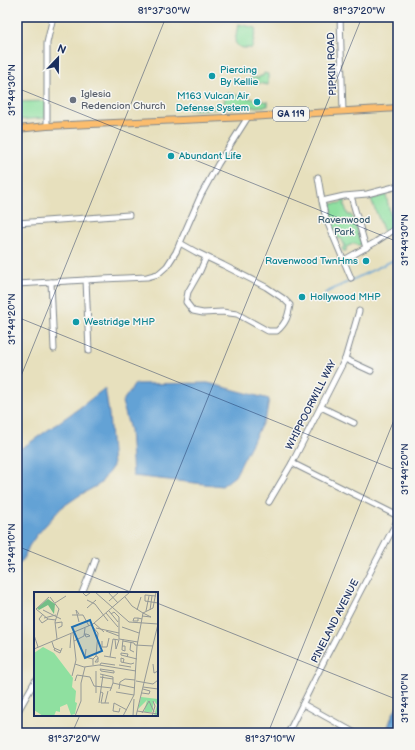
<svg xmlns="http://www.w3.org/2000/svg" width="415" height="750" font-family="'Balsamiq Sans',sans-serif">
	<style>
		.green { fill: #8fe0a0; stroke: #55887f }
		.water { fill: #64a2d5; stroke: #40689a }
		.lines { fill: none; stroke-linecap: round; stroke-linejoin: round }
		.stream { stroke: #64a2d5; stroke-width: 1.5 }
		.minor-casing { stroke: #81888e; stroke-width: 7 }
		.major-casing { stroke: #81888e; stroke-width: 8 }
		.minor { stroke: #fff; stroke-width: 5 }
		.major { stroke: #fbbd6e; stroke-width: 6 }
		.ticks { fill: none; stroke: #1b2f5e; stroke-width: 1; stroke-opacity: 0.45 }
		.culture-dot { fill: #0f9aa8; stroke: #f6f6f2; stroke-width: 1.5 }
		.worship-dot { fill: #6b7280; stroke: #f6f6f2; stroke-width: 1.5 }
		.labels { text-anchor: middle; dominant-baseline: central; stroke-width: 3; stroke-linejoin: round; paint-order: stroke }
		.shield { fill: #f6f6f2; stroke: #5d6b8a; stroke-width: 1 }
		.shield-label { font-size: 9px; font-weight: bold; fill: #1b2f5e }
		.street-label { font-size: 10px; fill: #1b2f5e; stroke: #f6f6f2 }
		.culture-label { font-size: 10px; fill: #0d838f; stroke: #f6f6f2; text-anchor: start }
		.worship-label { font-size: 10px; fill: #5b616d; stroke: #f6f6f2; text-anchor: start }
		.park-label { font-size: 10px; fill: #385b6e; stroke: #f6f6f2 }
		.inset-road { fill: none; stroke: #959997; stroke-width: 1 }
		.view { fill: #1f6fb2; fill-opacity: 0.15; stroke: #1f6fb2; stroke-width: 2 }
		.inset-edge { fill: none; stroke: #1b2f5e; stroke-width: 2 }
		.neatline { fill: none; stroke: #1b2f5e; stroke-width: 1.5 }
		.ticks-label { font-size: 10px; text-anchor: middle; fill: #1b2f5e }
	</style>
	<rect width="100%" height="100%" fill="#f6f6f2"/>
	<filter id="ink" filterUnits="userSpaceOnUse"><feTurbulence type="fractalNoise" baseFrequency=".025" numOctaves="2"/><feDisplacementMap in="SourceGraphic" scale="8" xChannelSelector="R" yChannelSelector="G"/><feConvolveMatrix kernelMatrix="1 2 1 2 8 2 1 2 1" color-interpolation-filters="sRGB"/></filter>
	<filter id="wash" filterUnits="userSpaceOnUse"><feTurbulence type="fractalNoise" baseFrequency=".012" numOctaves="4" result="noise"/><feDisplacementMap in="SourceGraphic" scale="16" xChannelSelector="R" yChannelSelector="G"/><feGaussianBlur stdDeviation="0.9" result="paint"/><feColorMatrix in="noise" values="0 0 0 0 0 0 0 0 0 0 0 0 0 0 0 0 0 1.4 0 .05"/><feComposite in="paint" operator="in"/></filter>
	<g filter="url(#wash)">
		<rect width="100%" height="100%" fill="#e7e0bd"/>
		<g class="green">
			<path d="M238 24 256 28 252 48C244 48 239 49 235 42Z"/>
			<path d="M264 73 268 74V85L250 81 251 77 259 78 260 76H263Z"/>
			<path d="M226 93 268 102V106L223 109V107Z"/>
			<path d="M46 101 45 118 17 120V102Z"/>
			<path d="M192 103H194V107L220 105 218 109 188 110 189 105Z"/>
			<path d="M386 195 393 227 384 232 371 199Z"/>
			<path d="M330 200 331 204 342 203V201L343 200 345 201 346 203 344 204 348 215H351L353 218 361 243 360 245H357L355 243 346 247V251H343L342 248 345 246 341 238 338 239 333 229 326 203V202Z"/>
		</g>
		<g class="water">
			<path d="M208 383 269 399 266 416 235 476 222 486 133 476 130 430 122 402 135 384Z"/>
			<path d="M105 388 109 414 113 466 100 484 80 495 61 508 36 536 29 546 24 558 17 567V450L25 446 78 409Z"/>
			<path d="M398 704V733H392L387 730 392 716Z"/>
		</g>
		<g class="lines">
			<path class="stream" d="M325 293 398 258"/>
		</g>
	</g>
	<g filter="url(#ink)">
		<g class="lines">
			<defs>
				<g id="minor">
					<path d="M340 17 343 111"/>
					<path d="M47 126V43L52 21 54 17"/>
					<path d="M318 177 322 201 326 219 351 278"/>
					<path d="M351 196 366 248"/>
					<path d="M322 201 344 196 367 194 398 186"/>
					<path d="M17 223 129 215"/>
					<path d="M180 243 196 252 223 265 266 287 284 299 290 305C288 317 286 323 277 331H268L237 314 222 312 203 313 193 311 186 302 188 292 200 271 206 257"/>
					<path d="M344 260 374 243 398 227"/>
					<path d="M86 280 89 351"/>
					<path d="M51 282 54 349"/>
					<path d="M17 284 103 279 147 277 158 274 167 266 176 252 201 195 218 164 248 117"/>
					<path d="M345 359 371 371"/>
					<path d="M321 407 354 423"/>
					<path d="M292 463 398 516"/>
					<path d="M269 502 292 463 345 359 359 311"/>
					<path d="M82 593 91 571 95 560"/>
					<path d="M303 704 355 733"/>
					<path d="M17 713 35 681"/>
					<path d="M288 733 325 659 398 519"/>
				</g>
				<path id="major" d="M17 129 47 126 248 117 398 108"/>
			</defs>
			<use href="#minor" class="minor-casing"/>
			<use href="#major" class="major-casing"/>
			<use href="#minor" class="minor"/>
			<use href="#major" class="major"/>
		</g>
	</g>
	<path class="ticks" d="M17 88 398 242M17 317 398 471M17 386 166 17M17 546 133 593M129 593 362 17M157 603 398 700M72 733 80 715M268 733 398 410"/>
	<g class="culture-dot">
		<circle cx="212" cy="76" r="4"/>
		<circle cx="257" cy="102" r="4"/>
		<circle cx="171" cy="156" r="4"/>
		<circle cx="366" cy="261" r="4"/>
		<circle cx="302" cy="297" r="4"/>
		<circle cx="76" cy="322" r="4"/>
	</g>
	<circle class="worship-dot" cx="73" cy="100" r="4"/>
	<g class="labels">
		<rect class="shield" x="273" y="107" width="36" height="14" rx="3"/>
		<g class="shield-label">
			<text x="291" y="114">GA 119</text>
		</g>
		<g class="street-label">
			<text transform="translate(332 64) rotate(-92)">PIPKIN ROAD</text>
			<text transform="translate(311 405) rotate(-63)">WHIPPOORWILL WAY</text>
			<text transform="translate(335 621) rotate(-63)">PINELAND AVENUE</text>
		</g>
		<g class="culture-label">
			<text x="220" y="70">Piercing<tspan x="220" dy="12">By Kellie</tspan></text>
			<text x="249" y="96" text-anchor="end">M163 Vulcan Air<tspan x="249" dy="12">Defense System</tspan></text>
			<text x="179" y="156">Abundant Life</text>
			<text x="358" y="261" text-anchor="end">Ravenwood TwnHms</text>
			<text x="310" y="297">Hollywood MHP</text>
			<text x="84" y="322">Westridge MHP</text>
		</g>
		<g class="worship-label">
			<text x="81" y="94">Iglesia<tspan x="81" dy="12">Redencion Church</tspan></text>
		</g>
		<g class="park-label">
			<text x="344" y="220">Ravenwood<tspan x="344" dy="12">Park</tspan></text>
		</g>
	</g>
	<g transform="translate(34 592)">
		<rect width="124" height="124" fill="#e7e0bd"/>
		<path d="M9 55 20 61 39 86 38 95 42 99 41 110 43 111 41 122 37 123 33 112 26 115V120L22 119 20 124H9L0 118V61ZM107 105 124 107V124H120L123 113 120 109 118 120H110L113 108 104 117Z" fill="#8fe0a0"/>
		<path d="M14 7 21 12 20 22 14 13 5 18 3 16Z" fill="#73be86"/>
		<path class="inset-road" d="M48 0 52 4 57 0M61 0 95 30 124 32M74 0 84 11M122 4 111 3V9L124 11M15 5 2 17 14 27 22 28M16 5 25 17 21 30 23 47M91 5 98 14 109 21M53 8 61 12 74 29M75 9 85 0M21 11 32 4M53 16 62 8M9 18 27 27M103 18 107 5M116 18 118 4M75 19 84 30M112 19 115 4M72 21 84 35M109 21 119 16 122 0M9 22 5 27 8 31 14 27M77 22 80 20 85 25V47M38 23H49L55 34M108 24 117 25 109 21M10 26 22 23M104 26V29H99L100 26H104L108 27M45 30 42 18 45 22M21 31 28 30V34L24 36M60 31 70 40M57 33 64 41 62 64 59 67V73M88 35 105 41M62 36 85 41M72 39 85 44M50 42H52L55 43 56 44 52 45 51 42M0 43 4 55M81 47 82 57 85 48M85 47 104 50M40 49 50 44 51 36M68 49V55H73L75 46M89 49 100 51 101 53M18 50 20 56 27 59M97 50 96 58 100 60M101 53 119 54M88 54H91V59L88 58V57L89 47M21 56 20 58 26 61 28 56M36 56 37 42M0 57 59 32 96 0M52 57 51 65 59 67M62 64 64 65V70H61L64 66M70 64 82 66M76 65 79 47 85 48M93 65 94 62 87 61V63L103 67M89 71 90 67 87 66V70L97 72 100 71M41 72 50 75 65 73 102 79M119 72 120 81 124 79M66 73 67 71 81 73M85 73 97 75M66 77 80 79V81L67 79ZM66 82 79 85V91M38 84 42 68 39 41M66 85 79 87M41 89 43 83 56 85 60 94 78 96M102 89 119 92 124 88M109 95 124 97M85 97 86 90 91 87 101 88M76 99 79 91 101 96M67 100 69 101 67 111H75M82 100 100 103M62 101V79M108 101 115 102 116 99 109 97M65 111 69 83M71 111 74 99M86 116 85 120 79 119 80 111 93 118M103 119 124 122M108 121 115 109 120 120M41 124 47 109V91L51 75M89 124 100 103 103 54 109 21M99 124 100 107M102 124 124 32M118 124 121 114 119 109"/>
		<path class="view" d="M56 28 68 59 51 66 38 35Z"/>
		<rect width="124" height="124" class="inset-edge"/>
	</g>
	<rect width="415" height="750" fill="none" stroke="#f6f6f2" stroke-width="44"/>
	<g transform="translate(58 58) rotate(22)" stroke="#f6f6f2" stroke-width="3" paint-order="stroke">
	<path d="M0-3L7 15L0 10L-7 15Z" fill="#1b2f5e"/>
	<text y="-6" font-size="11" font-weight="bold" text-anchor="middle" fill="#1b2f5e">N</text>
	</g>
	<rect x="22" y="22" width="371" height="706" class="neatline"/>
	<g class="ticks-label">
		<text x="164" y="14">81°37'30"W</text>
		<text x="359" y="14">81°37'20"W</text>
		<text transform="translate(11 90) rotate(-90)" y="4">31°49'30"N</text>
		<text transform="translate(404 240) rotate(-90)" y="4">31°49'30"N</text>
		<text transform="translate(11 319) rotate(-90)" y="4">31°49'20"N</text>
		<text transform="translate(404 469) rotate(-90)" y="4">31°49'20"N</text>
		<text transform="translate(11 548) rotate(-90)" y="4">31°49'10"N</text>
		<text transform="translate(404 698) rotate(-90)" y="4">31°49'10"N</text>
		<text x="74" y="742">81°37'20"W</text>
		<text x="270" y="742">81°37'10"W</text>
	</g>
</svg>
